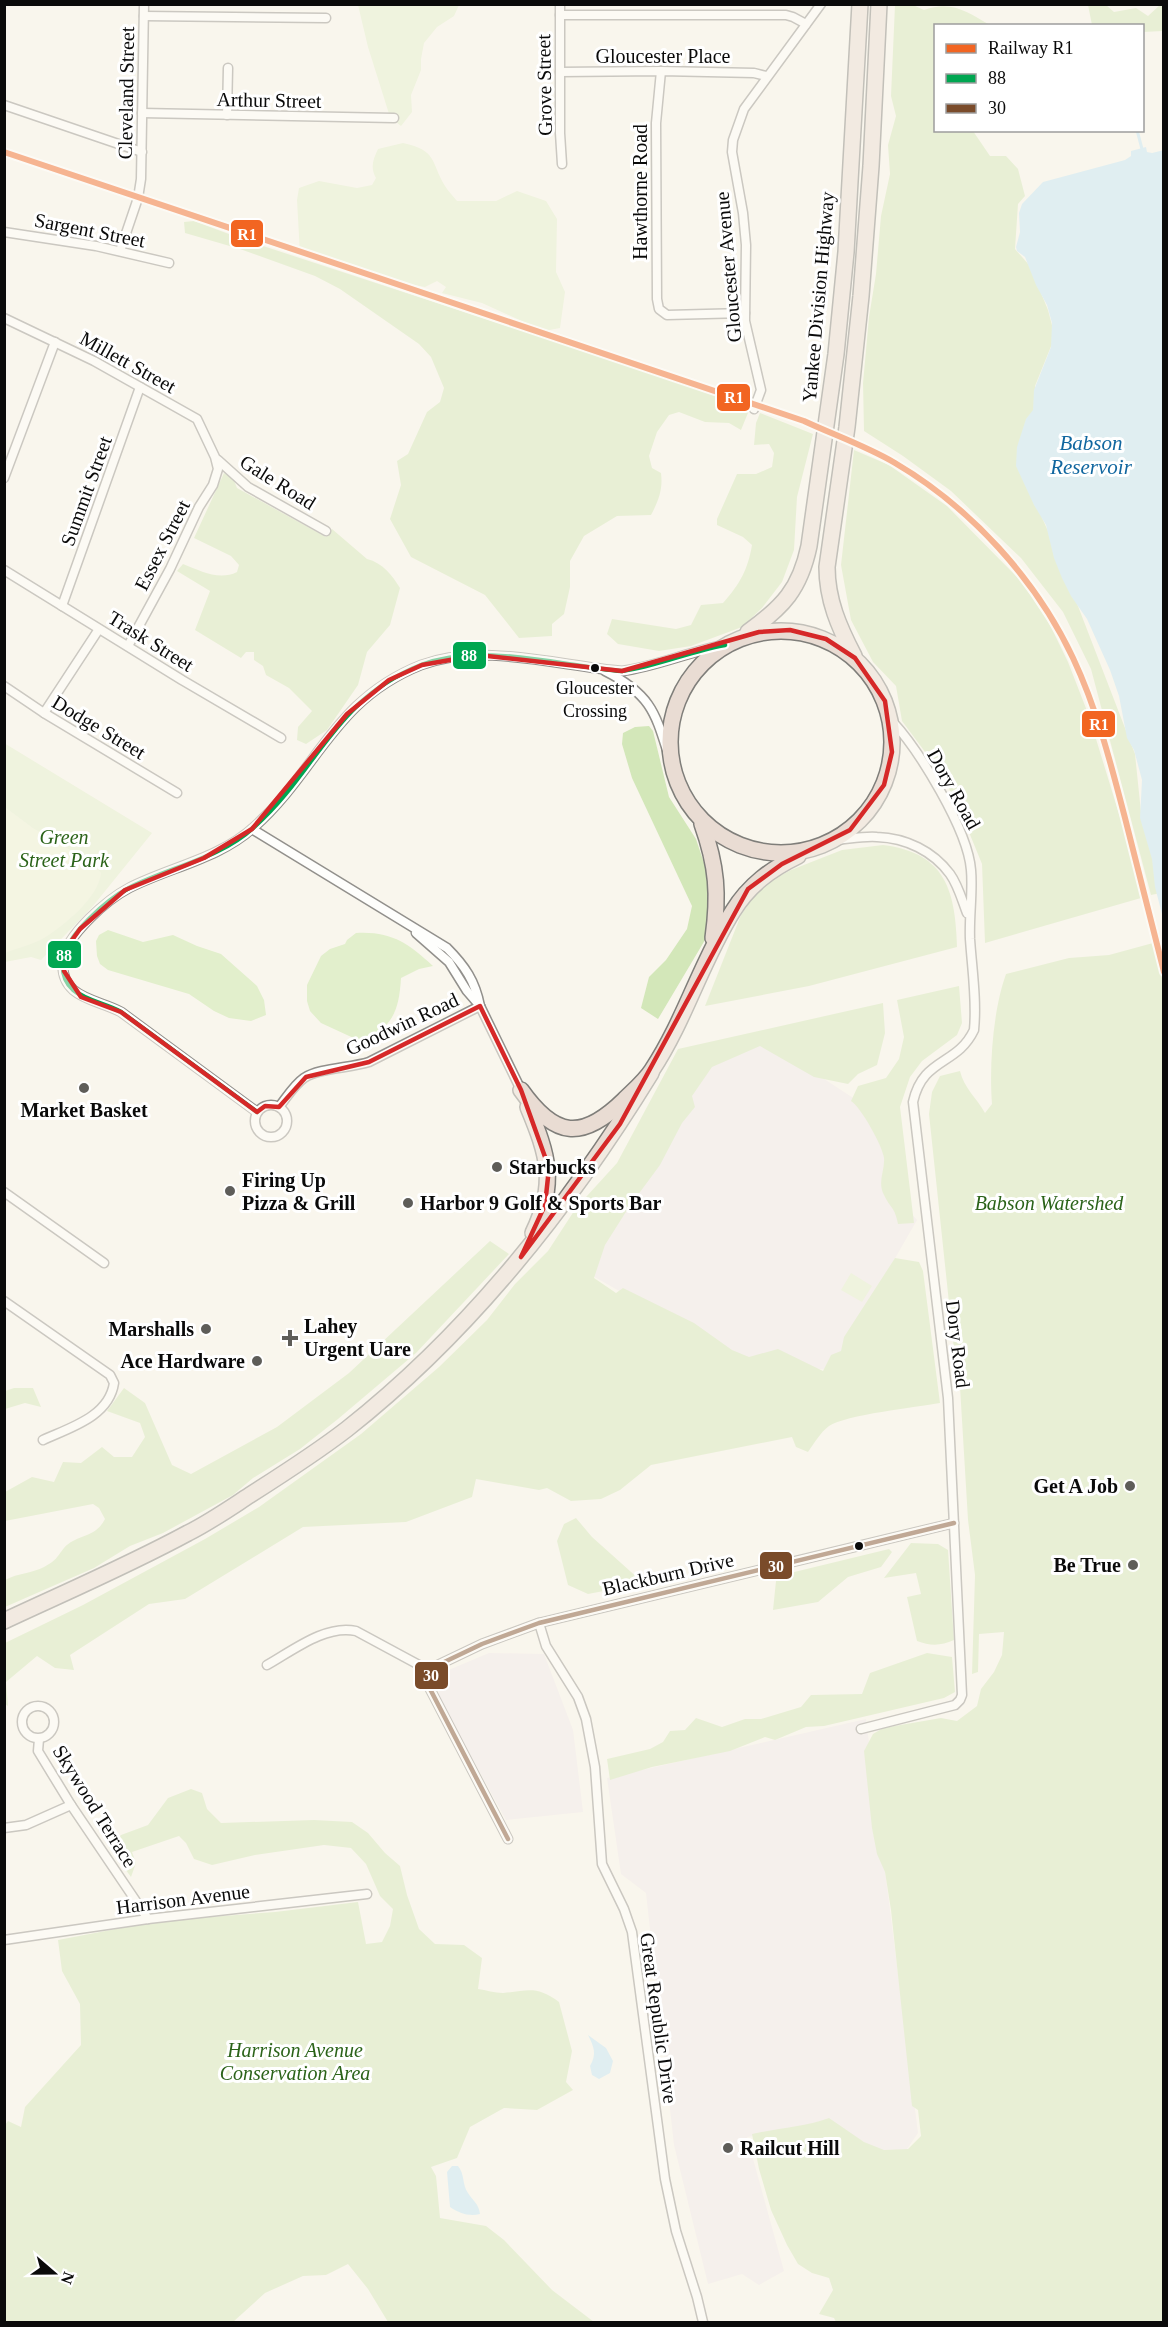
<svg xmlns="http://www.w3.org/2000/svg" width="1168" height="2327" font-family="'Times New Roman',serif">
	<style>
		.industrial { fill: #f0e8eb }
		.green { fill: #e2efcc }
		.forest { fill: #d3e7b9 }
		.pitch { fill: #edf3d6 }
		.water { fill: #c2e5f5 }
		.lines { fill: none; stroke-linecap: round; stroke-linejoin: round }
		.stream { stroke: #c2e5f5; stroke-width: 3 }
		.street-casing { stroke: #92908c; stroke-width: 11 }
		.highway-casing { stroke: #7f7e7a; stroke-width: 18 }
		.street { stroke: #fefefc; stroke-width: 8 }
		.highway { stroke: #e9dcd3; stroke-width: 15 }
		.bus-1-casing { stroke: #fff; stroke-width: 9 }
		.bus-2-casing { stroke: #fff; stroke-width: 9 }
		.bus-1 { stroke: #00a651; stroke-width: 4.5 }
		.bus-2 { stroke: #7a4b2a; stroke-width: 4.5 }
		.rail-1-casing { stroke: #fff; stroke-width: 10 }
		.rail-1 { stroke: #f26522; stroke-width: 6 }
		.marked { fill: none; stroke: #d62828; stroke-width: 4.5; stroke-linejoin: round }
		.bus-dot { fill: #0a0a0a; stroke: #fff; stroke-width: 2 }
		.poi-dot { fill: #5e5d59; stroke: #fff; stroke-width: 2 }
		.labels { text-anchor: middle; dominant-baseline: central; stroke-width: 6; stroke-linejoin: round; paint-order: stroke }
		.bus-label { font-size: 18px; fill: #0a0a0a; stroke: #fff }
		.street-label { font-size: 20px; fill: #0a0a0a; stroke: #fff }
		.park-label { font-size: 20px; font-style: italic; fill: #2b6319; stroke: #fff }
		.poi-label { font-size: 20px; font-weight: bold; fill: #0a0a0a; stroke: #fff; text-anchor: start }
		.water-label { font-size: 21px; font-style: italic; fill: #10669f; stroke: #fff }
		.line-badge { stroke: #fff; stroke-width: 2 }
		.badge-label { font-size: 16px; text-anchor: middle; font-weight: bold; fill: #fff }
	</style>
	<rect width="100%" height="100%" fill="#f9f6ed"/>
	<g class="industrial">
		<path d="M763 1039 867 1107 886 1161V1185L917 1220 831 1370 743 1362 586 1272 708 1061Z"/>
		<path d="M489 1653 544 1654 573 1730 583 1812 506 1820 438 1696 444 1672Z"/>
		<path d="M866 1719 918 2133 898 2162 833 2124 747 2137 784 2271 759 2285 742 2274 708 2284 674 2145 646 1893 621 1874 607 1778Z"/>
	</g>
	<g class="green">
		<path d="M358 5H459L454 16 437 27 424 43 421 59V70L411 95 412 112 401 126 390 117 368 47Z"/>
		<path d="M403 143C438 151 430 161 445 186 448 191 453 196 457 201H496L517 191 546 201 557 219 556 272 565 292 560 328 544 331 482 303 442 293 446 287 437 281 425 287 361 275 329 261 300 254 297 200 299 188 319 181 357 188 372 185 376 178C370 167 373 160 378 149Z"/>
		<path d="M4 743 152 833 93 906 41 960 31 957 5 962Z"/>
		<path d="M108 930 143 942 173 935 197 946 221 954 257 986 264 1000 266 1015 251 1021 229 1018 214 1011 189 994 108 970 100 964 97 956 96 941 99 935Z"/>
		<path d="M356 933C391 931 408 943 433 966L419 969 401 978C399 1011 393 1028 360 1041L321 1023 310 1011 307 1001V985L321 956 330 949 345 944 347 940Z"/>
		<path d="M851 1273 872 1286 862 1302 841 1290Z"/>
	</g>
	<g class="forest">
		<path d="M895 5H913L924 10C952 0 967 12 990 25L936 26V130L973 131 990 156H1006L1018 169 1025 196 1018 204 1015 249 1030 266 1048 310 1053 329 1052 344 1035 386 1036 412 1019 466 1056 549 1135 754 1141 812 1161 893 1151 895 1091 669 1063 612 1021 558 951 491 903 456 864 431 863 383 869 317 876 274 881 216 890 174 888 145 896 116 891 96Z"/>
		<path d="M1088 5H1106L1114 12 1136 8 1148 16 1160 5H1163V31L1143 32 1142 26 1092 25Z"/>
		<path d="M194 221 245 240 650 373 750 408 741 430 729 423 705 422 679 412 669 415 657 432 649 456 652 468 661 473C663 489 659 500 651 515L617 516 584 536 570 561V587L564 614 552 624V636L519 638 485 595 411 557 390 519 401 485 397 461 408 454 427 412 440 402 444 388 431 357 419 344 340 289 315 276 240 249 185 233 184 222Z"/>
		<path d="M760 413 813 434 797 497 794 550 782 582 762 608 742 627 691 646 659 651 618 644 607 634 612 619 676 629 691 625 701 605 723 603C740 584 748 569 752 545L743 537 717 525V519L737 474H756L772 467 774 453 769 444 754 445 756 423Z"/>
		<path d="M854 450 889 465 947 506 1021 581 1050 625 1068 662 1089 716 1123 827 1141 898 985 943 982 864 964 820 943 776 902 721 896 686 873 662 851 620 841 565Z"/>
		<path d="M224 473 233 478 237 488 326 537 332 529 367 559C383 563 392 575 400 588L390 625 367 652 358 685 327 730 306 744 297 740 298 727 312 711 289 688 266 675 263 666 254 660V652H246L241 658 195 630 210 591 177 571 183 564C201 571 219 581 237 572L239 565 231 556 194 538Z"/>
		<path d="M649 726 653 731 669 797 696 839 709 878 710 908 705 940 658 1019 641 1008 649 977 666 960 687 929 692 906 632 778 622 744 623 733 635 727Z"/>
		<path d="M883 845C947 853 955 892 957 947L809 986 705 1006 741 915 756 893 770 881 791 870 842 850Z"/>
		<path d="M1153 943 1164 986 1163 2322H836L834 2318 819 2314 833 2290 829 2278 812 2273 798 2264 787 2245 771 2210 759 2169 752 2134C778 2128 804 2127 829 2118L864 2142 884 2150 908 2149 921 2136 918 2110 912 2106 891 1910 885 1872 877 1854 872 1828 864 1751 873 1734 883 1728 941 1718 957 1721 977 1706 981 1689 994 1672 1002 1655 1004 1632 979 1634 978 1672 972 1674 975 1575 968 1520 960 1387 954 1350 929 1114 932 1092 940 1076 960 1071C964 1088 976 1097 985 1113L992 1104C989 1066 993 1010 1006 974L1069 958 1109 955Z"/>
		<path d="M959 986 962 1023 957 1035 922 1061 910 1077 900 1107 914 1223 898 1224C895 1207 890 1208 884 1195 877 1182 885 1171 884 1158 883 1147 861 1107 851 1101L858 1086 886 1078 899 1059 904 1037 897 1000Z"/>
		<path d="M883 1003 885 1033 877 1065 858 1074 848 1084 814 1077 760 1046 712 1067 692 1096 695 1107 682 1123 660 1165 629 1207 605 1245 594 1278 616 1293 623 1288 694 1323 732 1350 749 1357 778 1349 823 1371 831 1355 841 1351 844 1337 895 1258 919 1262 923 1271 940 1403C917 1407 845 1415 829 1426 820 1433 815 1442 808 1452L796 1447 792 1437 651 1465 620 1490 601 1499 571 1501 547 1488 539 1490 476 1479 472 1497 406 1522 303 1527 185 1599 149 1604 70 1655 74 1670 55 1668 37 1656 6 1682 8 1706 5 1704V1643L83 1605 205 1539 259 1507 361 1434 439 1367 487 1320 515 1284 548 1251 576 1208 617 1163 678 1049Z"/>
		<path d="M490 1241 509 1254 416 1353 338 1419 300 1449 253 1478 233 1495 163 1533 130 1546 94 1568 5 1607V1580C18 1573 33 1573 44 1567 57 1560 56 1558 64 1548 76 1534 95 1539 105 1519L99 1508 93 1504 5 1521V1492L32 1477 54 1482 63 1462 81 1463 102 1447 114 1457H132L145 1437 140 1423 107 1411 124 1388 145 1403 172 1465 191 1474 277 1427 349 1373Z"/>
		<path d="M14 1388H33L41 1407 25 1403 5 1409V1391Z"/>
		<path d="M576 1518 592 1537 640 1580 635 1585 588 1594 568 1585 557 1541 564 1524Z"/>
		<path d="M911 1543 938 1544 948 1550 954 1640C941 1646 930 1646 917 1641L907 1597 921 1594 916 1573 884 1578Z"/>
		<path d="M889 1549 892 1552 881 1567 848 1577 818 1602 773 1610 776 1581 786 1574Z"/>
		<path d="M927 1653 952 1657 955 1692 944 1698 824 1726 806 1727 775 1740 765 1737 730 1751 652 1767 610 1780 607 1759 650 1749 663 1742 670 1731 685 1730 696 1718 722 1727 745 1719H761L801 1707 811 1695 862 1694 870 1673Z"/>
		<path d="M191 1789 202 1793 207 1809 221 1823 314 1820 352 1822 368 1833 385 1853 400 1866 407 1895 419 1929 435 1944 464 1945 482 1958 478 1989C486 1990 495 1993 503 1993 528 1991 536 1985 559 2002L572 2051 566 2082 573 2090 537 2110 504 2108 470 2127 457 2158 431 2167 436 2176 440 2218 486 2226 504 2240 552 2290 594 2322H388L368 2289 348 2264 326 2275 303 2276 265 2293 233 2322H5V2125L8 2121 21 2127 25 2107 81 2045 80 2004 62 1971 58 1940 158 1921 275 1912 358 1902 366 1944 382 1942 390 1926 393 1909 380 1896 366 1864 351 1848 324 1845 255 1855 212 1865 194 1859 186 1843 179 1836 132 1852 136 1863 131 1877 109 1847 121 1835 148 1825 168 1798Z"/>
	</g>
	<path class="pitch" d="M5 807 33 828 94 864 101 873C99 897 65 925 44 938 32 945 17 948 5 953Z"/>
	<g class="water">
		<path d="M1146 147 1147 152 1152 153 1164 150 1163 918 1155 887 1152 859 1140 818 1142 780 1134 750 1127 738 1119 696 1110 670 1087 619 1071 596 1062 578 1054 558 1046 525 1034 505 1016 466 1017 447 1026 419 1033 410 1034 390 1051 347 1052 323 1047 305 1036 285 1025 257 1017 251 1016 247 1020 232 1019 213 1022 204 1043 182 1125 160 1131 156V151Z"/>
		<path d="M588 2035 606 2048 613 2061 610 2073 599 2079 592 2075 590 2066C597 2054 594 2047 588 2035Z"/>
		<path d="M452 2166H458C465 2174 462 2185 468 2193 473 2201 479 2204 480 2214 469 2217 459 2213 450 2207L447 2172Z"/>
	</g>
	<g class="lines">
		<path class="stream" d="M1137 130 1142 149"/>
		<defs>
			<g id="street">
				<path d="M560 4V133L562 164"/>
				<path d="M560 15H786L793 17 806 24"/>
				<path d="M144 16 326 18"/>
				<path d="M661 71 656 123 657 299 659 309 667 315 745 313"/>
				<path d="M560 72 661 71 754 73 766 76"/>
				<path d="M4 105 142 152"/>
				<path d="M142 113 394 118"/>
				<path d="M227 115 228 68"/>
				<path d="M4 232 96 246 169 263"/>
				<path d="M120 251 138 198 141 179 144 4"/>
				<path d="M4 318 94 361 197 419 215 457 218 469 213 485 199 507 170 569 128 646"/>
				<path d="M754 409 761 390 745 321 746 245 743 213 732 152 733 140 744 109 821 4"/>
				<path d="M218 460 248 487 326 531"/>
				<path d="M4 478 55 342"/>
				<path d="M4 570 182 680 281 738"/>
				<path d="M62 606 140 387"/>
				<path d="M605 671C655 696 656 717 672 766"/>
				<path d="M4 686 44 713 177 793"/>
				<path d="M44 713 99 629"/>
				<path d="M252 829 447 948C465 966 475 981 480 1006"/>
				<path d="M835 840C849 839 863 836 877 837 906 838 933 851 950 874 958 885 962 900 967 913"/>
				<path d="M416 933 449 962 467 991 480 1006 521 1090"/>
				<circle cx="271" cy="1121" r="16"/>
				<path d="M279 1107C287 1097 294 1085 304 1078 319 1068 350 1068 369 1062L480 1006"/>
				<path d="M257 1112 121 1012C98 999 59 999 63 960 66 935 108 899 129 888 170 867 219 859 254 827 318 770 333 700 421 665 482 642 559 666 622 671 658 666 690 651 725 645"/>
				<path d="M4 1192 104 1263"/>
				<path d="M4 1301 110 1375 114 1383C109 1417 69 1428 43 1440"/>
				<path d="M539 1623 546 1646 578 1697 586 1719 595 1767 602 1864 624 1909 632 1932 665 2179 676 2231 697 2297 703 2322"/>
				<path d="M267 1665C292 1651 326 1624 356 1631L432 1672"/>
				<circle cx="38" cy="1722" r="16"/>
				<path d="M861 1729 955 1705 960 1700 962 1695 948 1398 913 1102C923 1057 957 1066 974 1030 977 1000 972 969 970 939 969 916 973 892 971 870 968 830 919 750 892 721"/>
				<path d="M39 1739 38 1751 71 1805 148 1919"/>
				<path d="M4 1828 26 1825 71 1805"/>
				<path d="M508 1839 429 1687 432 1672 438 1665 482 1644 539 1623 954 1523"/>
				<path d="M4 1940 148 1919 367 1894"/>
			</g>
			<g id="highway">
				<circle cx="781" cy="742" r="111"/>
				<path d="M748 632C783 607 800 589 809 546L836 354 846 252 860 4"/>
				<path d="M854 656C839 627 827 600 827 567L847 427 861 296 871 166 879 4"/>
				<path d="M702 824C717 866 719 895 713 938"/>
				<path d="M521 1090C555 1138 582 1141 624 1100 633 1091 645 1081 652 1070 685 1020 701 962 733 911 749 885 771 869 798 856"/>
				<path d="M528 1107C548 1155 557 1183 533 1233"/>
				<path d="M4 1621C66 1592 129 1565 188 1533 210 1522 230 1508 250 1495 283 1474 316 1453 347 1429 470 1332 570 1205 651 1073"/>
			</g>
		</defs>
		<use href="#street" class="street-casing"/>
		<use href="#highway" class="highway-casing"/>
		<use href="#street" class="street"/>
		<use href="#highway" class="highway"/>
		<defs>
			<path id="bus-1" d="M257 1112 121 1012C98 999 59 999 63 960 66 935 108 899 129 888 170 867 219 859 254 827 318 770 333 700 421 665 482 642 559 666 622 671 658 666 690 651 725 645"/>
			<path id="bus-2" d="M508 1839 429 1687 432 1672 438 1665 482 1644 539 1623 954 1523"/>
		</defs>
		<use href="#bus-1" class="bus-1-casing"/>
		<use href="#bus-2" class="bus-2-casing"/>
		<use href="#bus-1" class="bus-1"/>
		<use href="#bus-2" class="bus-2"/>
		<defs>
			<path id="rail-1" d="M4 152 804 421C834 435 866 446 895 463 970 507 1036 579 1073 658 1097 709 1111 764 1125 818 1138 869 1151 921 1164 972"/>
		</defs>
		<use href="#rail-1" class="rail-1-casing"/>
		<use href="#rail-1" class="rail-1"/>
	</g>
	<path d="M0 0H1168V2327H0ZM790 630 826 639 855 658 885 701 892 752 884 785 850 830 782 864 748 889 620 1124 521 1257 545 1205 549 1168 521 1090 480 1006 369 1062 306 1077 279 1107 265 1106 257 1112 121 1012 81 997 64 971 67 947 80 929 125 890 204 858 252 829 347 714 389 680 422 665 478 655 622 671 759 632Z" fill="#f9f6ed" fill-opacity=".55" fill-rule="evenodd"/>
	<path class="marked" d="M790 630 826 639 855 658 885 701 892 752 884 785 850 830 782 864 748 889 620 1124 521 1257 545 1205 549 1168 521 1090 480 1006 369 1062 306 1077 279 1107 265 1106 257 1112 121 1012 81 997 64 971 67 947 80 929 125 890 204 858 252 829 347 714 389 680 422 665 478 655 622 671 759 632Z"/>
	<g class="bus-dot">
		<circle cx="595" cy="668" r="5"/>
		<circle cx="859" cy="1546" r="5"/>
	</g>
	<g class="poi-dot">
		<circle cx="84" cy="1088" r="6"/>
		<circle cx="497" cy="1167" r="6"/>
		<circle cx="230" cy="1191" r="6"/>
		<circle cx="408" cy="1203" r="6"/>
		<circle cx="206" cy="1329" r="6"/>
		<path d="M287 1329h6v6h6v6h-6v6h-6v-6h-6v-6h6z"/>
		<circle cx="257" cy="1361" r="6"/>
		<circle cx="1130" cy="1486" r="6"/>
		<circle cx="1133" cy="1565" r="6"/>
		<circle cx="728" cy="2148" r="6"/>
	</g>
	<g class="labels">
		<g class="bus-label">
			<text x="595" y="688">Gloucester<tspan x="595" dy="23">Crossing</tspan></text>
		</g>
		<g class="street-label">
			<text x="663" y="56">Gloucester Place</text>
			<text transform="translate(544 85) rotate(-91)">Grove Street</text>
			<text transform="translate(126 93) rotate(-89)">Cleveland Street</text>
			<text transform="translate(269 100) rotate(1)">Arthur Street</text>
			<text transform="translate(640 192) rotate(-90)">Hawthorne Road</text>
			<text transform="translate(90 230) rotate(11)">Sargent Street</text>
			<text transform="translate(728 267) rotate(-95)">Gloucester Avenue</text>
			<text transform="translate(818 297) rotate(-85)">Yankee Division Highway</text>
			<text transform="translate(128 362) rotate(29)">Millett Street</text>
			<text transform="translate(278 482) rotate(32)">Gale Road</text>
			<text transform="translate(86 491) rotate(-70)">Summit Street</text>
			<text transform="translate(162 545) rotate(-63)">Essex Street</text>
			<text transform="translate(151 641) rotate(32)">Trask Street</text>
			<text transform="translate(99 727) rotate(31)">Dodge Street</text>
			<text transform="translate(954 789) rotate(61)">Dory Road</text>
			<text transform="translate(402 1024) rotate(-25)">Goodwin Road</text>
			<text transform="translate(958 1344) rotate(83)">Dory Road</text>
			<text transform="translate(668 1574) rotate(-13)">Blackburn Drive</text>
			<text transform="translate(95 1806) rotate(58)">Skywood Terrace</text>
			<text transform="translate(183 1899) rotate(-7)">Harrison Avenue</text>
			<text transform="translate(659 2018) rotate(82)">Great Republic Drive</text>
		</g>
		<g class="park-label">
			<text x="64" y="837">Green<tspan x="64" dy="23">Street Park</tspan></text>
			<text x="1049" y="1203">Babson Watershed</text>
			<text x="295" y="2050">Harrison Avenue<tspan x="295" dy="23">Conservation Area</tspan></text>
		</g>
		<g class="poi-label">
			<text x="84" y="1110" text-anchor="middle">Market Basket</text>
			<text x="509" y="1167">Starbucks</text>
			<text x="242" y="1180">Firing Up<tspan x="242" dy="23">Pizza &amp; Grill</tspan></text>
			<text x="420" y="1203">Harbor 9 Golf &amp; Sports Bar</text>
			<text x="304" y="1326">Lahey<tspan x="304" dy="23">Urgent Uare</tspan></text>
			<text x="194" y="1329" text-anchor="end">Marshalls</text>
			<text x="245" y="1361" text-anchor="end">Ace Hardware</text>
			<text x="1118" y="1486" text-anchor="end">Get A Job</text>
			<text x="1121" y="1565" text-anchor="end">Be True</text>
			<text x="740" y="2148">Railcut Hill</text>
		</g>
		<g class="water-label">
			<text x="1091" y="443">Babson<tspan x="1091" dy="24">Reservoir</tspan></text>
		</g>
	</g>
	<g class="line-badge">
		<rect x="230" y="219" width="34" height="29" rx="6" fill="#f26522"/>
		<rect x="716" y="383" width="35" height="29" rx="6" fill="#f26522"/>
		<rect x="452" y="641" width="35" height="29" rx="6" fill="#00a651"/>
		<rect x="1081" y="710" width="35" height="28" rx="6" fill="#f26522"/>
		<rect x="47" y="940" width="35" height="29" rx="6" fill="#00a651"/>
		<rect x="759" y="1551" width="34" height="29" rx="6" fill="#7a4b2a"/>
		<rect x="414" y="1661" width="35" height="29" rx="6" fill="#7a4b2a"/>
	</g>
	<g class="badge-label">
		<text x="247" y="240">R1</text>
		<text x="734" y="403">R1</text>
		<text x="469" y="661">88</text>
		<text x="1099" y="730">R1</text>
		<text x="64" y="961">88</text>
		<text x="776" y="1572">30</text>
		<text x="431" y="1681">30</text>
	</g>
	<rect width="1168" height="2327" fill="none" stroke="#0a0a0a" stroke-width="12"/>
	<rect x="934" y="24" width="210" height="108" fill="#ffffff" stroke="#9d9d9d" stroke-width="1.5"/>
	<rect x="946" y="44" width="30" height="9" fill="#f26522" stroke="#9d9d9d" stroke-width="1.5"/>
	<text x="988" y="54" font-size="18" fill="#0a0a0a">Railway R1</text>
	<rect x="946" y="74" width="30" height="9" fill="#00a651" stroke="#9d9d9d" stroke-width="1.5"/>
	<text x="988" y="84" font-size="18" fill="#0a0a0a">88</text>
	<rect x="946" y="104" width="30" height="9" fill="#7a4b2a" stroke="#9d9d9d" stroke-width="1.5"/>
	<text x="988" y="114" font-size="18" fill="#0a0a0a">30</text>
	<g transform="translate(54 2273) rotate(110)" stroke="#ffffff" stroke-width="4.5" paint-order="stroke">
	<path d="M0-4.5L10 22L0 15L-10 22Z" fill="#0a0a0a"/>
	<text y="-9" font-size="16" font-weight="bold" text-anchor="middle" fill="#0a0a0a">N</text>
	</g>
</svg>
